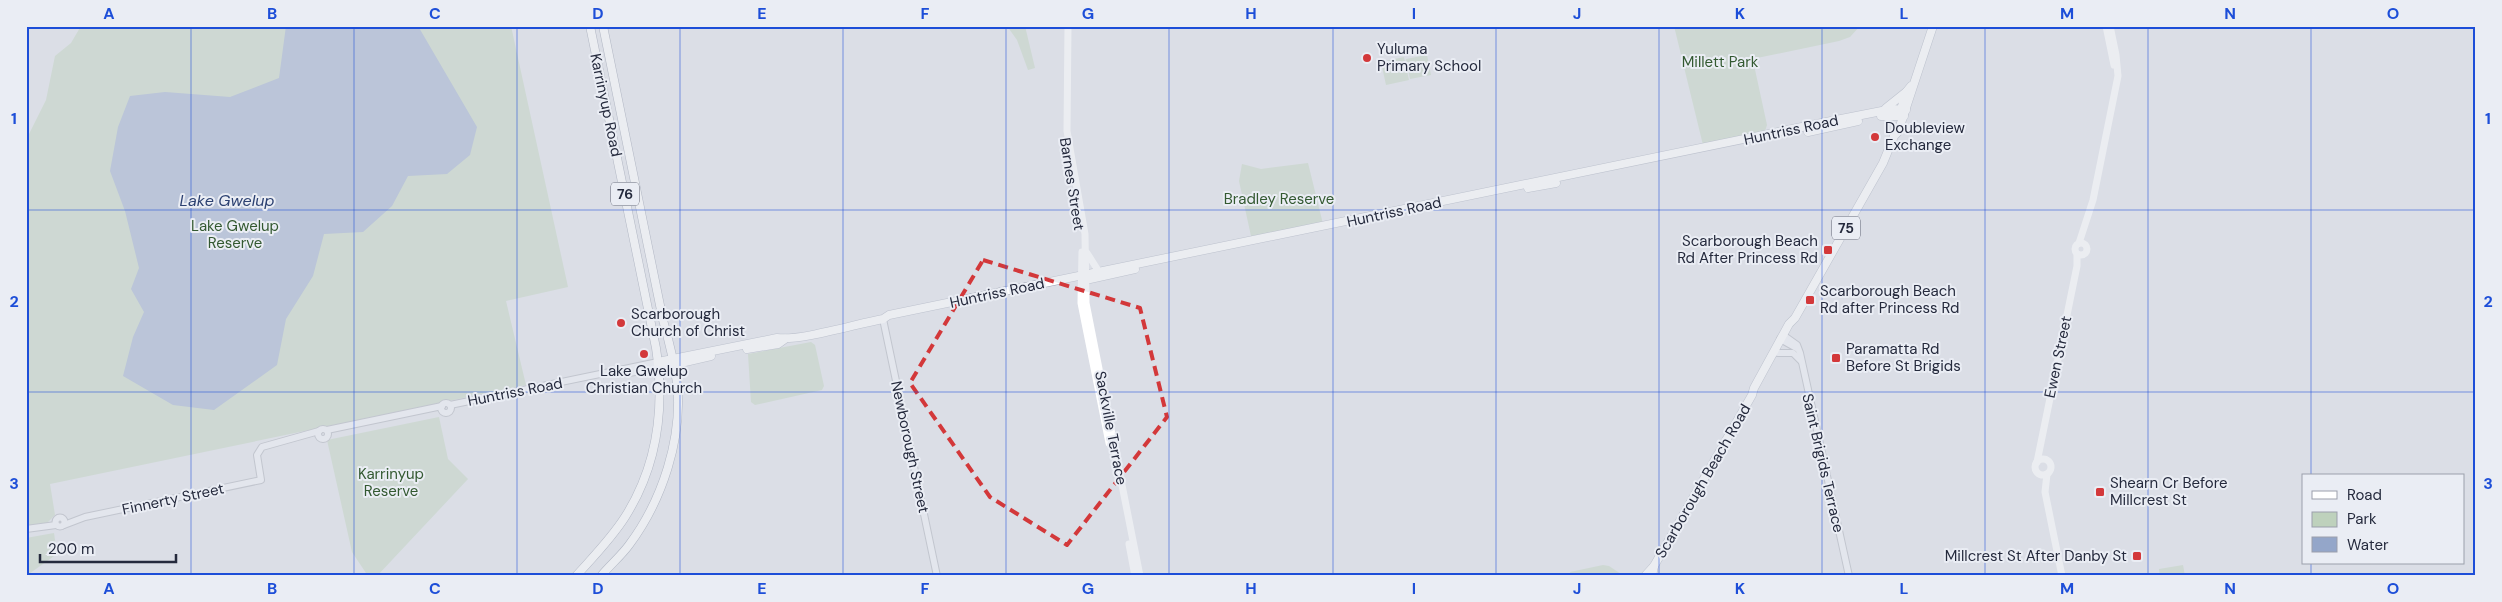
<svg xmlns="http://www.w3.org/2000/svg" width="2502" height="602" font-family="'DM Sans',sans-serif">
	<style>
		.green { fill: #bed1bc }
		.water { fill: #94a6c9 }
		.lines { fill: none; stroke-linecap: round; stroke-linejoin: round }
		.tertiary-casing { stroke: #a4a8b3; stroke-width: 8 }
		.primary-casing { stroke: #9aa0b2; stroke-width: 9 }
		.trunk-casing { stroke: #82899d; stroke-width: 9 }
		.tertiary { stroke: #eeeff5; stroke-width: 6 }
		.secondary { stroke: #fff; stroke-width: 7 }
		.primary { stroke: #fff; stroke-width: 8 }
		.trunk { stroke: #fff; stroke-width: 8 }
		.marked { fill: none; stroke: #d3383a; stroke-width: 4; stroke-dasharray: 10 6; stroke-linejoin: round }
		.grid { fill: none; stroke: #1d4ed8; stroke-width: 1; stroke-opacity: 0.55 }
		.poi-dot { fill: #d3383a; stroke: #eaedf4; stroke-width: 2 }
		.labels { text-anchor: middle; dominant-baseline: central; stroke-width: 4; stroke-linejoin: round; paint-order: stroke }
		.shield { fill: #eaedf4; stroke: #606474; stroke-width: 1 }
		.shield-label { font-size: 14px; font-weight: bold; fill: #252a3d }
		.poi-label { font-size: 15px; fill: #252a3d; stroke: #eaedf4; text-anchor: start }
		.park-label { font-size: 15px; fill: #335931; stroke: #eaedf4 }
		.street-label { font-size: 15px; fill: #252a3d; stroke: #eaedf4 }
		.water-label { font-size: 16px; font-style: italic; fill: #2d4272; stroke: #eaedf4 }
		.neatline { fill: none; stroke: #1d4ed8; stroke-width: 2 }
		.grid-label { font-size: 16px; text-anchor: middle; font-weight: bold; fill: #1d4ed8 }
	</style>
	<rect width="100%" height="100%" fill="#dbdee6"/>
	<g class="green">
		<path d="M81 26H511L568 287 506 301 526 385 50 484 55 515 46 524 26 529V140L46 100 55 56 71 43Z"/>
		<path d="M1007 26H1025L1035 68 1028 70 1017 40Z"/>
		<path d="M1674 26H1860L1850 37 1839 41 1757 58 1754 65 1767 125 1765 131 1703 145Z"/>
		<path d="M1427 55 1431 75 1410 79 1406 59Z"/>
		<path d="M1404 57 1409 80 1386 85 1381 62Z"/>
		<path d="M1308 163 1323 224 1251 236 1239 181 1242 164 1261 169Z"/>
		<path d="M811 342 815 345 824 386 822 390 755 405 751 402 748 354Z"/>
		<path d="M439 417 448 459 468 479 377 576H368L352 552 327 440Z"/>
		<path d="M54 533 57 554 26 576V538Z"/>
		<path d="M1603 565 1609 566 1624 576H1571L1570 572Z"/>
		<path d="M2183 565 2185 576H2160L2159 569Z"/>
	</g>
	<path class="water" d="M286 26H418L477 127 470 155 447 174 408 176 392 206 363 232 324 234 313 276 286 319 277 365 214 410 173 405 123 376 133 337 144 312 131 289 139 268 125 211 110 171 118 127 130 96 165 92 230 97 279 78Z"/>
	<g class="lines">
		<defs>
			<g id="tertiary">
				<path d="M883 319 937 576"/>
				<path d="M1783 335 1797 345 1800 353 1849 576"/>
				<path d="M1780 339 1798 349"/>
				<path d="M1778 353H1793L1801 361"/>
				<path d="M623 374 659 368"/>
				<circle cx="446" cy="408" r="5"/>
				<path d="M450 405 658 362"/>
				<circle cx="323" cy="434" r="5"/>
				<path d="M327 430 442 406"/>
				<circle cx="60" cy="522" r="4.5"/>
				<path d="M64 525 85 517 261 480 257 455 262 447 319 431"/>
				<path d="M26 529 56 525"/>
			</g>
			<g id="primary">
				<path d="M1886 108 1906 92"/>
				<path d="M1900 112 1907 91 1911 86"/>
				<path d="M1881 116H1904"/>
				<path d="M1808 132 1858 121"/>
				<path d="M1528 188 1556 183"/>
				<path d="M1090 279 1135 269"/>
				<path d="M747 349 778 344 785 339"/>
				<path d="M658 362 777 338C801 341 856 324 883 319L889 315 1836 120 1892 109 1906 110"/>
				<path d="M659 368 711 356"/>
				<path d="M1645 576 1654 566"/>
				<path d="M1652 576 1654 566 1752 395 1754 388 1789 324 1795 318 1883 163 1894 136 1898 132 1933 26"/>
			</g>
			<g id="trunk">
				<path d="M576 576C593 557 611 539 625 517 658 465 665 408 656 348L590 26"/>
				<path d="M601 576C610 565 621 556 629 545 662 501 683 438 677 383 674 362 669 341 663 320L603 26"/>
			</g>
		</defs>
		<use href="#tertiary" class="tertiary-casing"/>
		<use href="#primary" class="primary-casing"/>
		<use href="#trunk" class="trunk-casing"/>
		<use href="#tertiary" class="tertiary"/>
		<g class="secondary">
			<path d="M1068 26 1067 131 1085 234 1086 303 1140 576"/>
			<path d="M2106 26 2114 65"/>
			<circle cx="2081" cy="249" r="6"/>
			<path d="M2079 243 2093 200 2118 76 2116 55 2110 26"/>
			<path d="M1082 252 1081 303 1109 443"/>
			<path d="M1087 253 1099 272"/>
			<circle cx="2043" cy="467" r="8"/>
			<path d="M2037 462 2077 266V254"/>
			<path d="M2047 474 2045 492 2062 576"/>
			<path d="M1129 544 1135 576"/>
		</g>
		<use href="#primary" class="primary"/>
		<use href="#trunk" class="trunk"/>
	</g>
	<path d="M0 0H2502V602H0ZM983 260 1140 308 1167 417 1067 545 990 497 910 383Z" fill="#dbdee6" fill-opacity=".55" fill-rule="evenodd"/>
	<path class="marked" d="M983 260 1140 308 1167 417 1067 545 990 497 910 383Z"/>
	<path class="grid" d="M191 26V576M354 26V576M517 26V576M680 26V576M843 26V576M1006 26V576M1169 26V576M1333 26V576M1496 26V576M1659 26V576M1822 26V576M1985 26V576M2148 26V576M2311 26V476M26 210H2476M26 392H2476M2311 563V576"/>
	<g class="poi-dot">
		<circle cx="1367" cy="58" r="5"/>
		<circle cx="1875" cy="137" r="5"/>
		<rect x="1823" y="245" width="10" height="10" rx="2.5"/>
		<rect x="1805" y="295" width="10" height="10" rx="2.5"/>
		<circle cx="621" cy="323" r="5"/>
		<circle cx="644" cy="354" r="5"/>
		<rect x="1831" y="353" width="10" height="10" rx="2.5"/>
		<rect x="2095" y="487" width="10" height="10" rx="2.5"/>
		<rect x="2132" y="551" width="10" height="10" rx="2.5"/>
	</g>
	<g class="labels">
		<g class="shield">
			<rect x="611" y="182.5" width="28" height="23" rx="4"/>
			<rect x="1832" y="216.5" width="28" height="23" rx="4"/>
		</g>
		<g class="shield-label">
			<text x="625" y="194">76</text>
			<text x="1846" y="228">75</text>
		</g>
		<g class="poi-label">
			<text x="1377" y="49">Yuluma<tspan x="1377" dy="17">Primary School</tspan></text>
			<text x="1885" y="128">Doubleview<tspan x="1885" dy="17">Exchange</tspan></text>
			<text x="1818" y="241" text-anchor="end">Scarborough Beach<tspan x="1818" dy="17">Rd After Princess Rd</tspan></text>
			<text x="1820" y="291">Scarborough Beach<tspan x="1820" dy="17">Rd after Princess Rd</tspan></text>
			<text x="631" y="314">Scarborough<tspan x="631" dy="17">Church of Christ</tspan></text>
			<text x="1846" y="349">Paramatta Rd<tspan x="1846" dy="17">Before St Brigids</tspan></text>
			<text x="644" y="371" text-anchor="middle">Lake Gwelup<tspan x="644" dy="17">Christian Church</tspan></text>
			<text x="2110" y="483">Shearn Cr Before<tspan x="2110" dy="17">Millcrest St</tspan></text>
			<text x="2127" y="556" text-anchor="end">Millcrest St After Danby St</text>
		</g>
		<g class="park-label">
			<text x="1720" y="62">Millett Park</text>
			<text x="1279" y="199">Bradley Reserve</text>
			<text x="235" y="226">Lake Gwelup<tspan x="235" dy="17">Reserve</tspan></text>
			<text x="391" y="474">Karrinyup<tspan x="391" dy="17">Reserve</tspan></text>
		</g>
		<g class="street-label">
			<text transform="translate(606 105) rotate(78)">Karrinyup Road</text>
			<text transform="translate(1791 130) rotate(-12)">Huntriss Road</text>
			<text transform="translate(1072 184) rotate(81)">Barnes Street</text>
			<text transform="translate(1394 212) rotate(-12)">Huntriss Road</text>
			<text transform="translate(997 293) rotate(-12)">Huntriss Road</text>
			<text transform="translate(2058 357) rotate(-78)">Ewen Street</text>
			<text transform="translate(515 392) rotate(-11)">Huntriss Road</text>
			<text transform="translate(1111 428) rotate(79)">Sackville Terrace</text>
			<text transform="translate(910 447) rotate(78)">Newborough Street</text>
			<text transform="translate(1823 463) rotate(77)">Saint Brigids Terrace</text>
			<text transform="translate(1703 481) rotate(-60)">Scarborough Beach Road</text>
			<text transform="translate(173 499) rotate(-12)">Finnerty Street</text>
		</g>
		<g class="water-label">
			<text x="227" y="200">Lake Gwelup</text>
		</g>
	</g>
	<rect width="2502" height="602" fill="none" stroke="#eaedf4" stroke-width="55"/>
	<rect x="2302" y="474" width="162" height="90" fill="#eaedf4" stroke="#9b9fab"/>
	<rect x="2312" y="491" width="25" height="8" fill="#ffffff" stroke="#9b9fab"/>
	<text x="2347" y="500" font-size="15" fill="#252a3d">Road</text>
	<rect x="2312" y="512" width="25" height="15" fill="#bed1bc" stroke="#9b9fab"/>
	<text x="2347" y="524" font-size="15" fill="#252a3d">Park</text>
	<rect x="2312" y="537" width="25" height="15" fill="#94a6c9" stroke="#9b9fab"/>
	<text x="2347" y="550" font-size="15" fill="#252a3d">Water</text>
	<path d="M40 554v8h136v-8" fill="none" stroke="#252a3d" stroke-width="2.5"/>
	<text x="48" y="554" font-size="15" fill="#252a3d" stroke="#eaedf4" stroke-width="4" paint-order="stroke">200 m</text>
	<rect x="28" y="28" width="2446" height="546" class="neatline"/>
	<g class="grid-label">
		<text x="109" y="19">A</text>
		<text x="272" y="19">B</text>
		<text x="435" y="19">C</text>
		<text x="598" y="19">D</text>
		<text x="762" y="19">E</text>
		<text x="925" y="19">F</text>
		<text x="1088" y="19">G</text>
		<text x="1251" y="19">H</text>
		<text x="1414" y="19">I</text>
		<text x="1577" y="19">J</text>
		<text x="1740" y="19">K</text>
		<text x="1904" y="19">L</text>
		<text x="2067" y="19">M</text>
		<text x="2230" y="19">N</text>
		<text x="2393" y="19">O</text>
		<text x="14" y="124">1</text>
		<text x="2488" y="124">1</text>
		<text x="14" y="307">2</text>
		<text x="2488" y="307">2</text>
		<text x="14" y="489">3</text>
		<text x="2488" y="489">3</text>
		<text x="109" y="594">A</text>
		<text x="272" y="594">B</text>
		<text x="435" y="594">C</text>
		<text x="598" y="594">D</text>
		<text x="762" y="594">E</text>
		<text x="925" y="594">F</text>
		<text x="1088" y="594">G</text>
		<text x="1251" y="594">H</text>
		<text x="1414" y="594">I</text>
		<text x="1577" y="594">J</text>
		<text x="1740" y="594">K</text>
		<text x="1904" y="594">L</text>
		<text x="2067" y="594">M</text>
		<text x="2230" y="594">N</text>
		<text x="2393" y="594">O</text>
	</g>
</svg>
